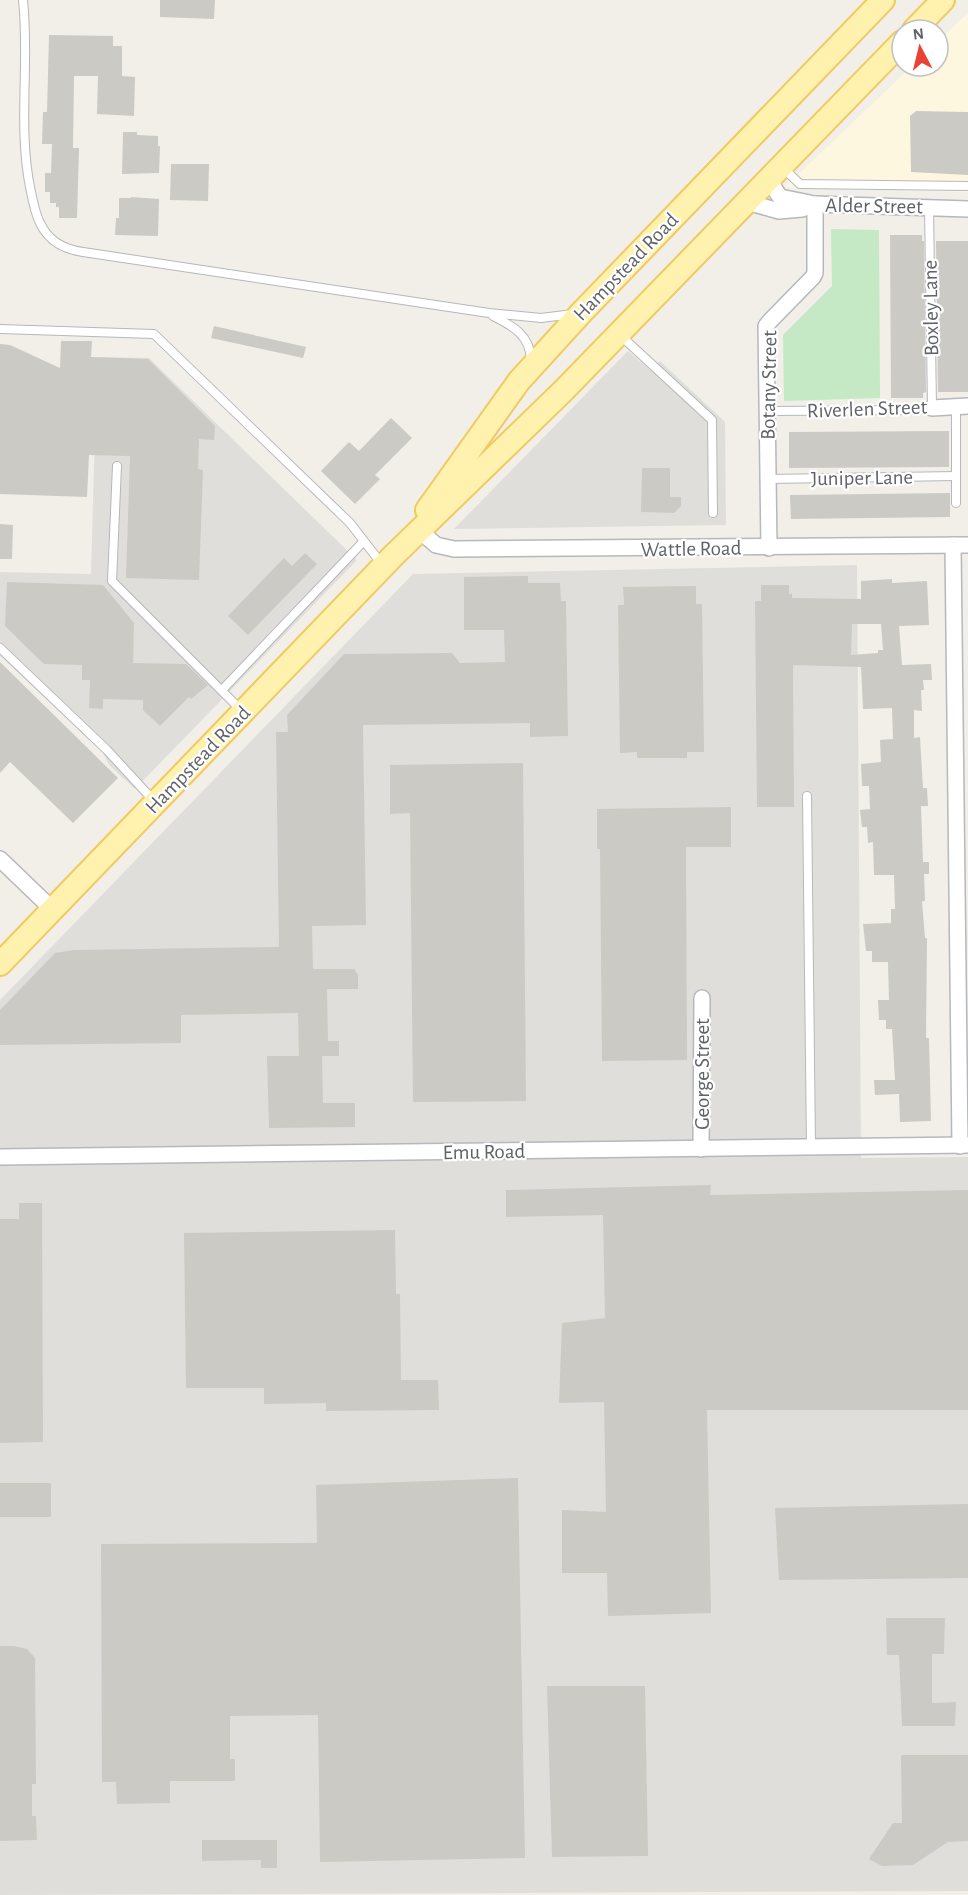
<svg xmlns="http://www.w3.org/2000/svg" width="968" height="1895" font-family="'Alegreya Sans',sans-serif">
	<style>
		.commercial { fill: #fef7e0 }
		.industrial { fill: #e0deda }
		.green { fill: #c5e8c5 }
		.building { fill: #cccac5; fill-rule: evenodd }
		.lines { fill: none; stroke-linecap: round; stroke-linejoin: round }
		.lane-casing { stroke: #b5b8bc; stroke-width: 10 }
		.street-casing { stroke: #b5b8bc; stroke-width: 18 }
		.primary-casing { stroke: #f2c960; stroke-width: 26 }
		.lane { stroke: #fff; stroke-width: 8 }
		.street { stroke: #fff; stroke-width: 15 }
		.primary { stroke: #fff2af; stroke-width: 22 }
		.labels { text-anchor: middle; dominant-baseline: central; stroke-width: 4.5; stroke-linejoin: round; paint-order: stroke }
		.street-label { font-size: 21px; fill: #5f6368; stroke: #fff }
	</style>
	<rect width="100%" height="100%" fill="#f1efe8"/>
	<path class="commercial" d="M968 13V192L785 187 912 66H938V41Z"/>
	<g class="industrial">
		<path d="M628 351 650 370 660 361 725 422 726 525 454 529Z"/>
		<path d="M97 357 149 358 357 560 135 789 109 765 104 754 0 655V572L91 574Z"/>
		<path d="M857 565 861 1158 968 1157V1891L0 1895V1000L413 574Z"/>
	</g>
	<path class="green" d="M831 229 879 230 880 398 784 401 783 335 832 286Z"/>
	<g class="building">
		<path d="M160 0H215L214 19 160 17Z"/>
		<path d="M49 35 113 36V46H122V76L135 77 134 116 97 114 98 76H74L73 148H79L77 218H59V207H56V203H50V192H45V173H51L52 144H42L43 112H47Z"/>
		<path d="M916 111 968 112V175L911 172 910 116Z"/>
		<path d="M123 132H137V135L158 136V146H160L159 173 122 174Z"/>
		<path d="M171 164H209L208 201 170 200Z"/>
		<path d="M131 197 159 199 158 236 115 235 116 218H119V198H131Z"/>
		<path d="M890 235H922V241H924L926 392 923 393V398H891Z"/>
		<path d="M936 241H968V392H938Z"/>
		<path d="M214 326 306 347 303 358 211 338Z"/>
		<path d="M61 341H92L91 357 148 359 215 426 214 440 199 439 198 469 203 470 199 580 126 578 130 456 89 455 87 497 0 494V344L10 345 60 368Z"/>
		<path d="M391 418 412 438 375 475 380 479 355 504 321 471 349 442 359 451Z"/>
		<path d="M949 431V467L789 468V432Z"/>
		<path d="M642 468H670V497H681V506L674 513 641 512Z"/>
		<path d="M950 493V517L791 519 790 495Z"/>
		<path d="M0 524 13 525 12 559H0Z"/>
		<path d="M305 553 317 564 248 635 228 616 284 558 292 566Z"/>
		<path d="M528 576V583H560L561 601H566L568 736 530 737V723L363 725 366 925 312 926 313 969H354L358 975V989H327L328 1041H339V1056H322L323 1103H355V1127L269 1128 267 1056H299L298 1013 181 1015V1043L0 1045V1010L55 953 74 950 279 947 276 732H288L287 715 344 654 452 653 460 663 505 662 504 630H464V577Z"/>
		<path d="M892 579V583L927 581 929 625 899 626 902 665 931 664 932 680H923L924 690H921L922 711 914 710V738L920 737 923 788H927L928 806H921L923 862H929V874H924L925 901H922L925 938H927L926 1038H929L931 1121 900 1122 899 1094 875 1095 874 1080H895L892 1029H886V1020H879L878 1000H889L888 962H872V951H866L863 924 891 923V909H895L894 875H874L873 842 868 843 867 827H862L860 810 870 809 869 786H862L861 764 881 762 880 740 893 739 892 708 863 709 861 667 793 665 794 807H757L755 601H761V585H789V594H792V598L861 599V581ZM852 624H881L883 650H878V653L851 655Z"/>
		<path d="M7 582 103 585 134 623 133 663 186 664 208 685 191 699 189 697 160 726 143 710V700L103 699V709L89 708 90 680H82V665L44 664 5 626Z"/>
		<path d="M696 586V604H702L704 752H687V758H637V752L620 753 618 605H624L623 587Z"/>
		<path d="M0 662 118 778 73 823 10 762 0 773Z"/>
		<path d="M523 763 526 1101 413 1102 410 813 390 814V765Z"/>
		<path d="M731 807V847H686L687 1060 602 1061 600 849H597V809Z"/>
		<path d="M711 1185 710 1195 968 1190V1410H707L711 1613 608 1616 607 1573H562V1510L606 1512 604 1402 559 1403 562 1323 605 1318 603 1215 506 1217V1190Z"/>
		<path d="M19 1203H42L43 1442 0 1443V1219H19Z"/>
		<path d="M395 1230 396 1294H400L401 1380H438L439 1410 326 1411V1403L264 1404V1388H186L184 1233Z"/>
		<path d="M518 1478 525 1858 320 1862 318 1715 230 1716V1759H235V1781H170V1803L117 1804 116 1782H102L101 1544 317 1543 316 1485Z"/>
		<rect x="0" y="1483" width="51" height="34"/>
		<path d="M968 1504V1578L779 1580 775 1508Z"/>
		<path d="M886 1618H945L944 1654H932V1703L956 1702 955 1726H902L899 1655H887Z"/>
		<path d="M0 1646H14L27 1649 35 1658 36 1784H32V1816H36L37 1840 0 1841Z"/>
		<path d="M547 1686H645L648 1856 552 1857Z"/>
		<path d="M901 1755H968V1841L948 1842 913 1865 882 1866 869 1859 893 1823H902Z"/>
		<path d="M202 1840H277V1868H261V1860L202 1861Z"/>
	</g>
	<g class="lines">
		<defs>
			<g id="lane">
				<path d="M23 0C30 64 17 128 31 192 34 206 37 222 47 234 56 245 69 250 83 252L489 313 541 318 573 314"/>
				<path d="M782 167 800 184 968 186"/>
				<path d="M493 316C513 326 530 335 531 360"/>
				<path d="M0 329 154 334 350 523 381 563"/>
				<path d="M620 335 712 420 713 513"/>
				<path d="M956 407V503"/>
				<path d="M767 411 920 410 932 408 929 207"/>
				<path d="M117 466 112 581 242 711"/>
				<path d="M768 479 956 476"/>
				<path d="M0 648 107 750 154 801"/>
				<path d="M222 690 363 542"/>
				<path d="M807 796 811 1148"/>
			</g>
			<g id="street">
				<path d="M771 177 774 188 780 197 810 203"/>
				<path d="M747 202 779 211 802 209 815 204 968 209"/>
				<path d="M932 408 968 406"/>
				<path d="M420 531 436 545 454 549 968 545"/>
				<path d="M953 545 960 1146"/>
				<path d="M769 548 766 326 770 321 813 277 815 273V204"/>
				<path d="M0 859 53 910"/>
				<path d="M701 1149 702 998"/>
				<path d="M0 1157 968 1145"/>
			</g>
			<g id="primary">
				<path d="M914 30 943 0"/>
				<path d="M427 510 519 381 581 313 883 0"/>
				<path d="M0 964 394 555 564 390 902 42"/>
			</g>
		</defs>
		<use href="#lane" class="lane-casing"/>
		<use href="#street" class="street-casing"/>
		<use href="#primary" class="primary-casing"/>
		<use href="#lane" class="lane"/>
		<use href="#street" class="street"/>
		<use href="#primary" class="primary"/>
	</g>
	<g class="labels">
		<g class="street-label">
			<text transform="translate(874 206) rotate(1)">Alder Street</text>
			<text transform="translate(626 267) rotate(-46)">Hampstead Road</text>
			<text transform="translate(931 308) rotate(-91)">Boxley Lane</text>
			<text transform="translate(769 385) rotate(-89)">Botany Street</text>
			<text transform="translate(867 409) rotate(-2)">Riverlen Street</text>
			<text transform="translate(862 478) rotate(-1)">Juniper Lane</text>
			<text transform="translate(691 549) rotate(-1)">Wattle Road</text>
			<text transform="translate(198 760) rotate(-46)">Hampstead Road</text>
			<text transform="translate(702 1074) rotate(-90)">George Street</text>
			<text transform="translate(484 1152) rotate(-1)">Emu Road</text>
		</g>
	</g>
	<g transform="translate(920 48) rotate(353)"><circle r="28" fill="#ffffff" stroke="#bfc1c3" stroke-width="1.5"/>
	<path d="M0-4.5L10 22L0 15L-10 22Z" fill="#ea4335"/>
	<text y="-9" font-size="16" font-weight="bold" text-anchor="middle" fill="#5f6368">N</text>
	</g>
</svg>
